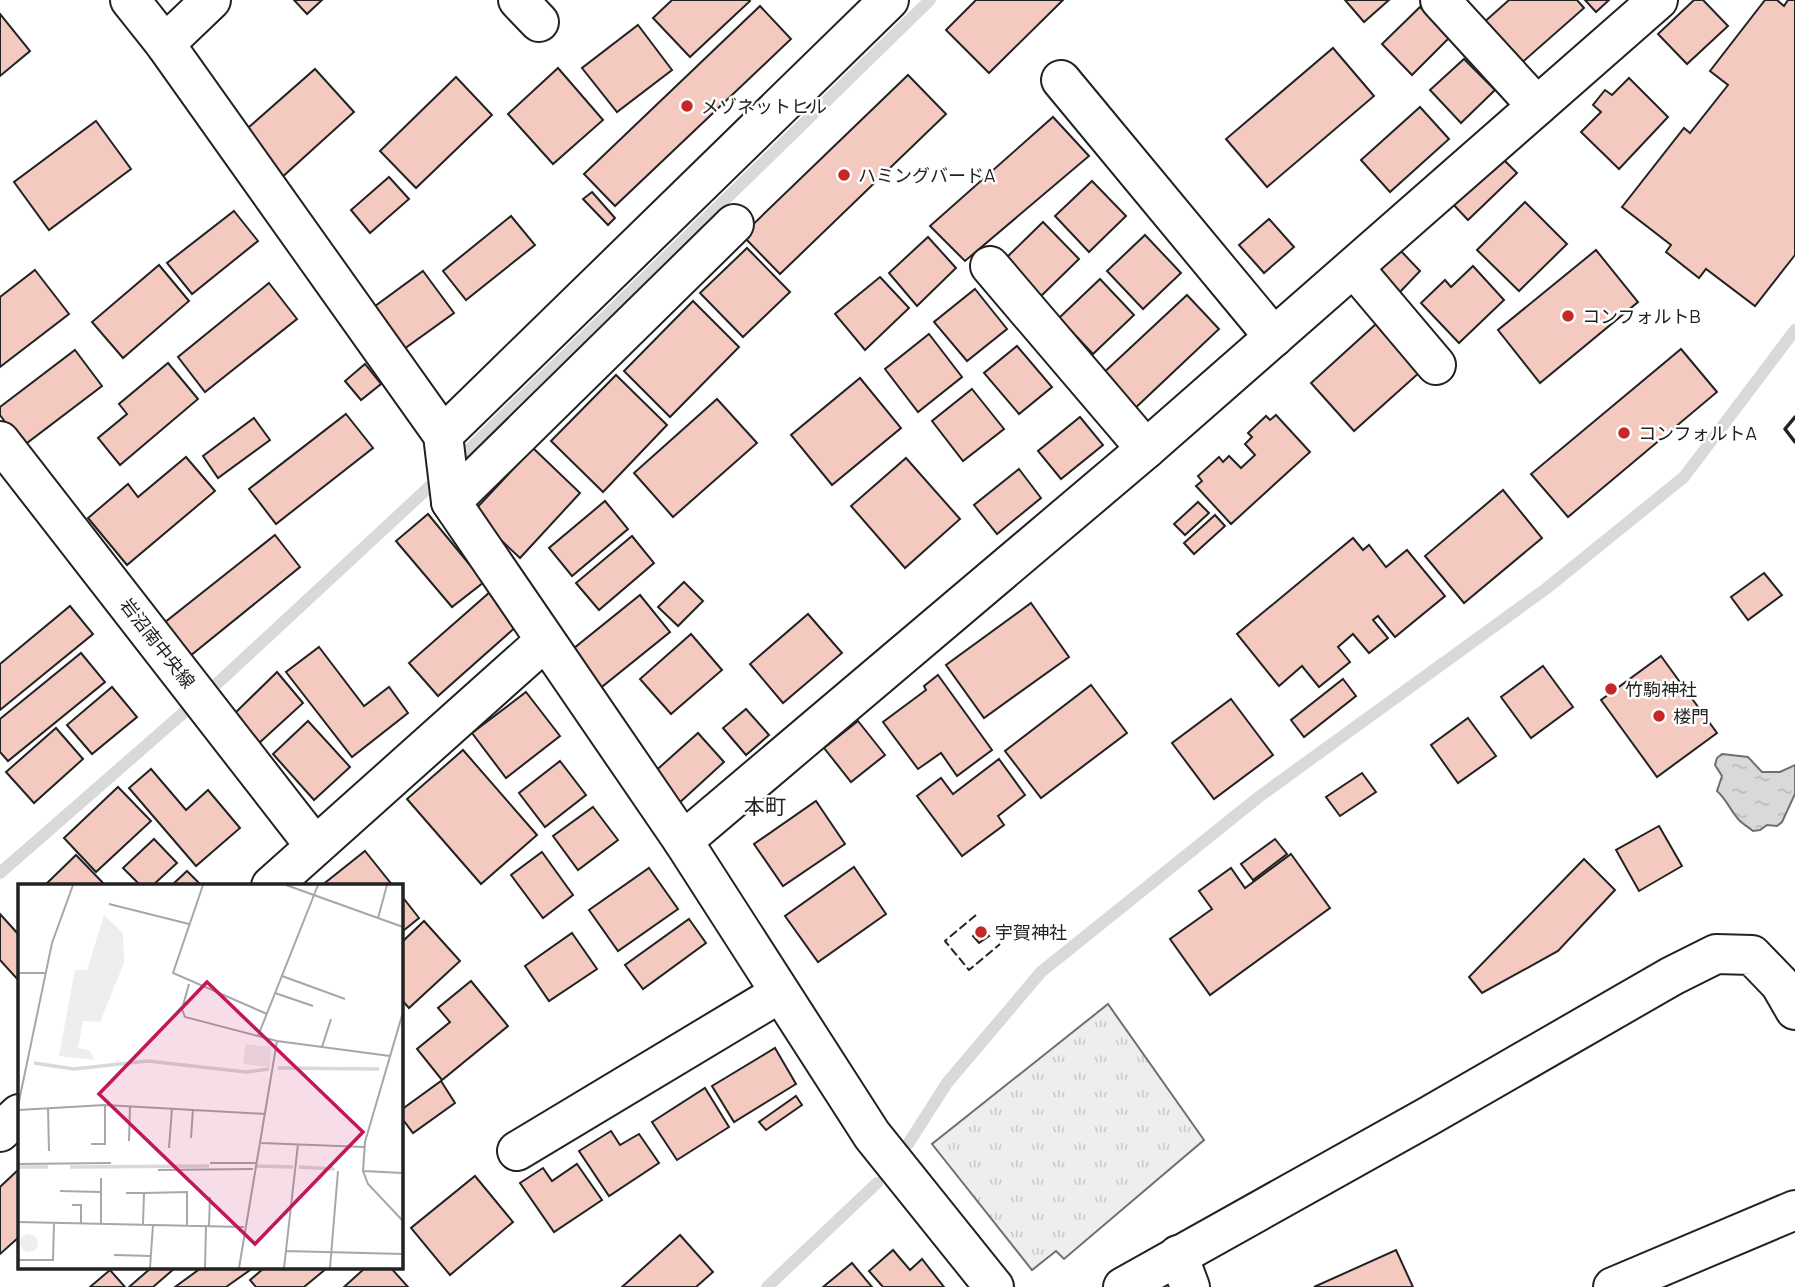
<svg xmlns="http://www.w3.org/2000/svg" width="1795" height="1287" font-family="Manrope,'Noto Sans JP',sans-serif">
	<style>
		.grass { fill: url(#grass-tufts); stroke: #6f6f6f; stroke-width: 2 }
		.water { fill: url(#water-ripples); stroke: #6f6f6f; stroke-width: 2 }
		.lines { fill: none; stroke-linecap: round; stroke-linejoin: round }
		.stream { stroke: #d9d9d9; stroke-width: 12 }
		.building { fill: #f3c9c0; stroke: #222; stroke-width: 2 }
		.minor-casing { stroke: #222; stroke-width: 42 }
		.minor { stroke: #fff; stroke-width: 38 }
		.fence { stroke: #222; stroke-width: 2; stroke-dasharray: 9 3.5; stroke-linecap: butt }
		.wall { stroke: #222; stroke-width: 3.5 }
		.poi-dot { fill: #c62828; stroke: #fff; stroke-width: 2.5 }
		.labels { text-anchor: middle; dominant-baseline: central; stroke-width: 5; stroke-linejoin: round; paint-order: stroke }
		.poi-label { font-size: 18px; fill: #222; stroke: #fff; text-anchor: start }
		.street-label { font-size: 18px; fill: #222; stroke: #fff }
		.quarter-label { font-size: 21px; fill: #222; stroke: #fff }
		.inset-river { fill: none; stroke: #d9d9d9; stroke-width: 3.5 }
		.inset-road { fill: none; stroke: #a7a7a7; stroke-width: 2 }
		.view { fill: #c2185b; fill-opacity: 0.15; stroke: #c2185b; stroke-width: 3.5 }
		.inset-edge { fill: none; stroke: #222; stroke-width: 3.5 }
	</style>
	<defs>
		<pattern id="grass-tufts" width="24" height="20" patternUnits="userSpaceOnUse" patternTransform="scale(1.75)"><rect width="24" height="20" fill="#eee"/><path d="M3 7l-1-3M5 7V3M7 7l1-3M15 17l-1-3M17 17v-4M19 17l1-3" fill="none" stroke="#ccc"/></pattern>
		<pattern id="water-ripples" width="26" height="14" patternUnits="userSpaceOnUse" patternTransform="scale(1.75)"><rect width="26" height="14" fill="#d9d9d9"/><path d="M2 4q2-2 4 0t4 0M15 11q2-2 4 0t4 0" fill="none" stroke="#bababa"/></pattern>
	</defs>
	<rect width="100%" height="100%" fill="#fff"/>
	<path class="grass" d="M1108 1004 1204 1140 1064 1259 1056 1251 1032 1270 932 1144Z"/>
	<path class="water" d="M1722 754 1748 757 1762 772H1780L1795 765V794L1782 822 1777 826 1767 825 1760 830 1753 831C1748 827 1743 824 1739 820 1730 810 1727 800 1717 791L1722 776 1715 765 1717 758Z"/>
	<g class="lines">
		<g class="stream">
			<path d="M454 464 930 0"/>
			<path d="M0 873 221 680 441 476"/>
			<path d="M908 1144 947 1083 1041 972 1260 796 1547 588 1684 477 1795 330"/>
			<path d="M767 1287 877 1183"/>
		</g>
	</g>
	<g class="building">
		<path d="M294 0H322L307 14Z"/>
		<path d="M672 0H749L750 1 690 57 653 18Z"/>
		<path d="M976 0H1063L989 73 946 30Z"/>
		<path d="M1345 0H1389L1364 22Z"/>
		<path d="M1509 0H1577L1584 8 1518 66 1482 24Z"/>
		<path d="M1585 0H1609L1596 12Z"/>
		<path d="M1694 0H1703L1728 26 1687 64 1658 34Z"/>
		<path d="M1765 0H1777L1784 6 1788 0H1795V255L1755 306 1706 269 1699 278 1666 252 1671 245 1622 207 1684 128 1690 133 1728 85 1710 71Z"/>
		<path d="M760 6 791 39 615 206 584 174Z"/>
		<path d="M1420 7 1450 37 1412 75 1382 44Z"/>
		<path d="M0 14 30 51 0 76Z"/>
		<path d="M638 25 672 70 617 112 582 68Z"/>
		<path d="M1333 48 1374 96 1267 187 1226 139Z"/>
		<path d="M1464 59 1495 90 1461 123 1430 90Z"/>
		<path d="M558 68 603 120 553 164 508 114Z"/>
		<path d="M315 69 354 112 280 179 240 135Z"/>
		<path d="M908 75 946 114 780 274 742 235Z"/>
		<path d="M456 77 492 115 416 188 380 151Z"/>
		<path d="M1629 78 1668 117 1619 169 1581 132 1601 112 1593 105 1605 90 1612 95Z"/>
		<path d="M1420 107 1449 139 1390 192 1361 160Z"/>
		<path d="M1053 117 1089 156 965 261 930 226Z"/>
		<path d="M96 121 131 169 49 230 14 182Z"/>
		<path d="M1498 154 1517 173 1468 220 1450 201Z"/>
		<path d="M389 177 409 199 370 233 351 210Z"/>
		<path d="M1092 181 1126 216 1089 252 1055 216Z"/>
		<path d="M592 192 615 218 608 225 583 199Z"/>
		<path d="M1525 202 1567 244 1519 291 1477 250Z"/>
		<path d="M234 211 258 241 192 294 167 263Z"/>
		<path d="M511 216 535 245 466 300 443 271Z"/>
		<path d="M1269 219 1294 247 1264 273 1239 245Z"/>
		<path d="M1043 222 1079 259 1038 299 1002 262Z"/>
		<path d="M1145 235 1181 273 1143 309 1107 271Z"/>
		<path d="M928 237 956 268 917 306 889 273Z"/>
		<path d="M747 248 790 292 743 337 700 293Z"/>
		<path d="M1400 250 1420 271 1399 293 1378 271Z"/>
		<path d="M1596 250 1638 302 1540 383 1498 330Z"/>
		<path d="M159 265 189 301 123 358 92 322Z"/>
		<path d="M1473 266 1504 300 1459 343 1421 303 1445 280 1451 287Z"/>
		<path d="M35 270 69 314 0 367V297Z"/>
		<path d="M423 271 454 313 397 354 367 312Z"/>
		<path d="M880 277 909 308 865 350 835 314Z"/>
		<path d="M1100 279 1134 315 1093 354 1059 318Z"/>
		<path d="M269 283 297 319 205 392 178 357Z"/>
		<path d="M975 289 1007 329 967 361 934 322Z"/>
		<path d="M1187 295 1219 329 1131 412 1099 377Z"/>
		<path d="M693 301 739 347 670 417 624 371Z"/>
		<path d="M1376 324 1420 372 1354 431 1311 383Z"/>
		<path d="M929 334 962 377 918 412 885 369Z"/>
		<path d="M1017 346 1052 387 1019 414 984 373Z"/>
		<path d="M1681 349 1717 392 1568 517 1531 474Z"/>
		<path d="M75 350 102 386 23 446 0 415V407Z"/>
		<path d="M168 363 198 399 120 465 98 438 127 414 119 404Z"/>
		<path d="M365 364 381 384 361 400 345 381Z"/>
		<path d="M616 375 667 425 603 492 551 441Z"/>
		<path d="M860 378 901 428 832 485 791 435Z"/>
		<path d="M972 389 1004 429 963 461 932 421Z"/>
		<path d="M717 399 757 443 673 517 634 473Z"/>
		<path d="M346 414 373 448 276 524 249 489Z"/>
		<path d="M1276 415 1310 452 1231 524 1196 486 1202 481 1198 476 1219 457 1223 462 1229 456 1241 468 1255 455 1245 444 1252 437 1248 433 1266 416 1270 420Z"/>
		<path d="M1080 417 1103 445 1061 479 1038 451Z"/>
		<path d="M254 418 270 440 218 478 203 456Z"/>
		<path d="M533 448 580 493 520 558 472 513Z"/>
		<path d="M186 457 215 491 127 565 88 518 128 484 138 497Z"/>
		<path d="M906 458 960 519 905 568 851 506Z"/>
		<path d="M1019 469 1041 498 997 534 974 505Z"/>
		<path d="M1503 490 1542 538 1464 603 1425 556Z"/>
		<path d="M605 501 628 529 572 576 549 548Z"/>
		<path d="M1198 502 1209 513 1185 535 1174 524Z"/>
		<path d="M428 514 484 582 452 607 396 541Z"/>
		<path d="M1215 515 1225 526 1194 554 1184 543Z"/>
		<path d="M275 535 300 567 190 656 164 623Z"/>
		<path d="M632 536 654 563 599 610 576 583Z"/>
		<path d="M1353 538 1363 550 1369 545 1386 567 1407 550 1445 596 1395 637 1378 616 1373 620 1388 638 1369 653 1353 634 1338 647 1350 662 1319 687 1302 666 1279 686 1237 634Z"/>
		<path d="M1764 573 1782 595 1748 620 1731 597Z"/>
		<path d="M684 582 703 601 678 626 658 607Z"/>
		<path d="M490 592 518 625 438 696 409 663Z"/>
		<path d="M640 595 670 632 598 690 568 653Z"/>
		<path d="M1031 603 1069 657 984 718 946 665Z"/>
		<path d="M70 606 93 634 0 710V664Z"/>
		<path d="M808 614 842 653 783 703 750 664Z"/>
		<path d="M691 634 722 670 671 714 640 679Z"/>
		<path d="M319 647 364 706 389 687 408 713 352 757 286 672Z"/>
		<path d="M81 653 105 682 8 761 0 752V719Z"/>
		<path d="M1661 656 1717 733 1657 777 1601 700Z"/>
		<path d="M1543 666 1573 707 1531 738 1501 697Z"/>
		<path d="M277 672 303 703 258 744 233 715Z"/>
		<path d="M938 675 992 750 957 776 941 753 918 769 883 722 926 690 924 686Z"/>
		<path d="M1343 679 1356 696 1304 737 1291 720Z"/>
		<path d="M1091 685 1127 733 1041 798 1005 751Z"/>
		<path d="M112 687 137 717 92 754 67 725Z"/>
		<path d="M526 692 560 736 506 778 472 733Z"/>
		<path d="M1231 699 1273 755 1214 799 1172 743Z"/>
		<path d="M746 709 769 735 746 755 723 728Z"/>
		<path d="M1468 718 1496 756 1458 783 1431 745Z"/>
		<path d="M308 721 350 767 314 800 273 754Z"/>
		<path d="M858 721 885 755 851 782 824 748Z"/>
		<path d="M56 728 83 759 34 803 6 772Z"/>
		<path d="M698 733 724 762 678 804 651 775Z"/>
		<path d="M463 750 537 835 481 884 407 799Z"/>
		<path d="M999 759 1025 795 998 816 1004 825 962 856 917 796 941 778 953 794Z"/>
		<path d="M560 761 586 795 545 827 519 793Z"/>
		<path d="M151 769 186 810 208 790 240 828 196 866 129 788Z"/>
		<path d="M1362 773 1376 792 1340 816 1326 797Z"/>
		<path d="M118 787 151 821 96 872 64 838Z"/>
		<path d="M816 801 845 844 783 886 754 844Z"/>
		<path d="M593 807 618 840 578 870 553 836Z"/>
		<path d="M1659 826 1682 866 1639 891 1616 850Z"/>
		<path d="M154 839 177 863 152 886H141L123 868Z"/>
		<path d="M1275 839 1287 854 1253 880 1241 864Z"/>
		<path d="M365 851 393 886H321Z"/>
		<path d="M542 852 573 895 543 918 511 875Z"/>
		<path d="M1291 854 1330 908 1210 995 1170 939 1212 909 1199 891 1231 868 1245 888Z"/>
		<path d="M76 855 106 886H44Z"/>
		<path d="M1584 859 1615 890 1558 951 1482 993 1469 977Z"/>
		<path d="M854 867 886 914 818 962 785 916Z"/>
		<path d="M649 868 678 909 618 951 589 910Z"/>
		<path d="M187 871 202 886H171Z"/>
		<path d="M401 895 419 918 403 931 401 929Z"/>
		<path d="M0 914 19 935V981L0 960Z"/>
		<path d="M689 919 706 943 643 989 625 965Z"/>
		<path d="M424 921 460 961 409 1008 401 999V943Z"/>
		<path d="M982 928 989 936 979 943 973 936Z"/>
		<path d="M572 933 597 969 549 1001 525 966Z"/>
		<path d="M471 981 508 1026 442 1080 417 1049 450 1022 438 1008Z"/>
		<path d="M775 1048 796 1084 734 1122 712 1086Z"/>
		<path d="M441 1081 455 1103 413 1133 401 1117V1110Z"/>
		<path d="M705 1088 729 1127 677 1160 652 1122Z"/>
		<path d="M796 1096 802 1105 766 1130 759 1122Z"/>
		<path d="M611 1131 620 1145 639 1134 659 1163 609 1196 579 1151Z"/>
		<path d="M577 1164 602 1200 554 1232 520 1183 543 1168 552 1181Z"/>
		<path d="M19 1169V1237L0 1254V1187Z"/>
		<path d="M475 1176 513 1222 450 1275 411 1228Z"/>
		<path d="M680 1235 713 1272 696 1287H622Z"/>
		<path d="M893 1250 910 1270 922 1259 944 1287H883L869 1271Z"/>
		<path d="M1396 1250 1413 1287H1314Z"/>
		<path d="M852 1263 872 1287H823Z"/>
		<path d="M151 1268H175L153 1287H129Z"/>
		<path d="M201 1268H253L226 1287H175Z"/>
		<path d="M264 1268H327L304 1287H256L250 1280Z"/>
		<path d="M365 1268H391L408 1287H344Z"/>
		<path d="M110 1270 125 1287H90Z"/>
	</g>
	<g class="lines">
		<defs>
			<g id="minor">
				<path d="M130 0 165 44 443 435 451 502 683 841 872 1135 994 1287"/>
				<path d="M518 0 539 22"/>
				<path d="M1440 0 1537 106"/>
				<path d="M165 44 211 0"/>
				<path d="M1061 80 1274 337"/>
				<path d="M990 266 1146 449"/>
				<path d="M1354 268 1436 365"/>
				<path d="M443 435 889 0"/>
				<path d="M0 441 315 846"/>
				<path d="M451 502 734 224"/>
				<path d="M683 841 1146 449 1658 0"/>
				<path d="M271 886 545 641"/>
				<path d="M0 1132 19 1114"/>
				<path d="M517 1151 780 993"/>
				<path d="M1178 1255 1190 1287"/>
				<path d="M1123 1287 1427 1117 1672 976 1716 954 1752 955 1780 984 1795 1010"/>
				<path d="M1613 1287 1795 1210"/>
			</g>
		</defs>
		<use href="#minor" class="minor-casing"/>
		<use href="#minor" class="minor"/>
		<path class="fence" d="M976 915 945 941 969 970 1000 944"/>
		<path class="wall" d="M1795 417 1785 429 1795 442"/>
	</g>
	<g class="poi-dot">
		<circle cx="687" cy="106" r="7"/>
		<circle cx="844" cy="175" r="7"/>
		<circle cx="1568" cy="316" r="7"/>
		<circle cx="1624" cy="433" r="7"/>
		<circle cx="1611" cy="689" r="7"/>
		<circle cx="1659" cy="716" r="7"/>
		<circle cx="981" cy="932" r="7"/>
	</g>
	<g class="labels">
		<g class="poi-label">
			<text x="701" y="106">メゾネットヒル</text>
			<text x="858" y="175">ハミングバードA</text>
			<text x="1582" y="316">コンフォルトB</text>
			<text x="1638" y="433">コンフォルトA</text>
			<text x="1625" y="689">竹駒神社</text>
			<text x="1673" y="716">楼門</text>
			<text x="995" y="932">宇賀神社</text>
		</g>
		<g class="street-label">
			<text transform="translate(158 643) rotate(52)">岩沼南中央線</text>
		</g>
		<g class="quarter-label">
			<text x="765" y="806">本町</text>
		</g>
	</g>
	<g transform="translate(18 884)">
		<rect width="385" height="385" fill="#fff"/>
		<path d="M228 160 253 163 252 183 225 180ZM2 359a9 9 0 1 1 18 0a9 9 0 1 1-18 0Z" fill="#eee"/>
		<path d="M86 31 105 49 106 79 82 138 65 137 60 164 71 166 77 176 41 172 57 86H69Z" fill="#eee"/>
		<path class="inset-river" d="M16 179 56 185 130 177 228 188 251 185M260 184 361 185M239 282 275 283M0 283H30M52 283 191 282M281 283 317 285"/>
		<path class="inset-road" d="M185 1 155 89 249 130M268 1 385 43M91 20 171 40M360 34 369 1M0 89H27M264 92 327 115M171 100 164 125 167 133 259 157 372 172M257 109 295 122M385 128 347 258 345 287 350 300 385 337M240 152 300 1M304 163 313 135M0 222 34 59 55 1M30 224 31 267M0 226 87 221 248 230M173 254 175 225M111 257 112 222M243 259 346 263M73 260H87V221M151 264 154 224M192 279H239M0 280 93 279M140 286 235 285M345 287 385 289M83 294V340M42 307 83 308M108 309H126L125 340M126 309 169 308V342M54 321H63V339M0 338 226 343M191 342 192 313M268 367 385 370M96 371 133 372M0 376H35L36 339M132 384 135 341M187 384 188 342M221 384 259 157M266 384 280 260M312 384 320 287"/>
		<path class="view" d="M189 98 345 248 237 360 81 210Z"/>
		<rect width="385" height="385" class="inset-edge"/>
	</g>
</svg>
